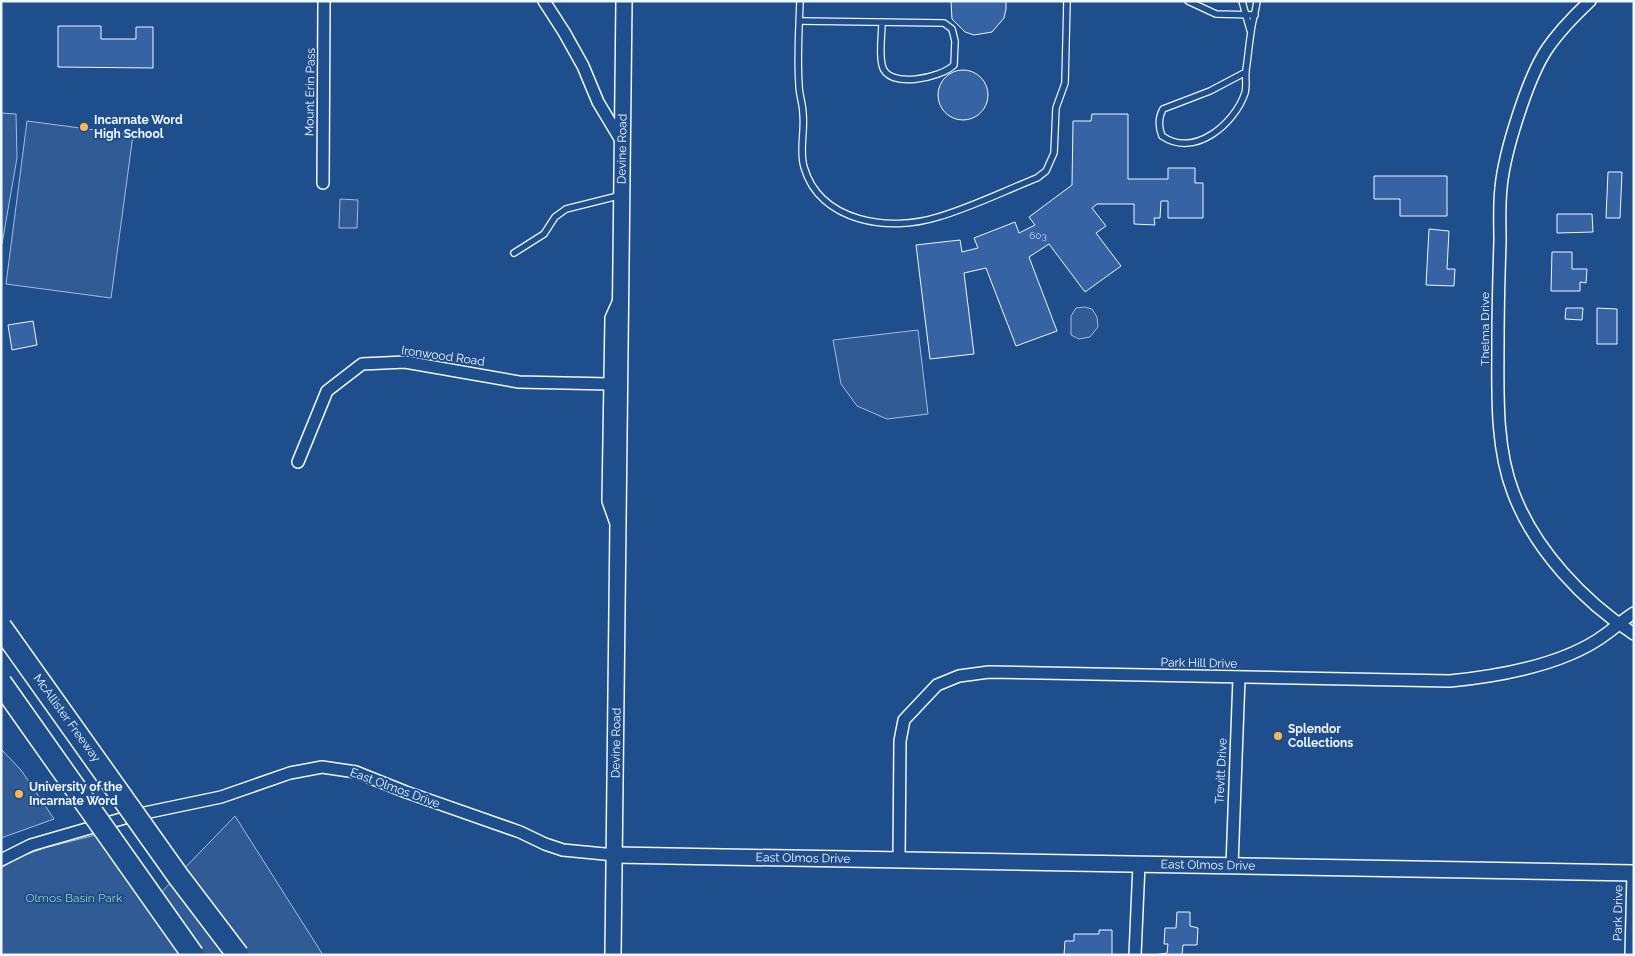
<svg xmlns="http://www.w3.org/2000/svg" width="1635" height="956" font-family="Raleway,sans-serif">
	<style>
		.built { fill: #305b95; stroke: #a8bbd7 }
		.building { fill: #3563a3; stroke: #f2f6ff }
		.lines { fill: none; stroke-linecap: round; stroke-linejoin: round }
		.service-casing { stroke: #f2f6ff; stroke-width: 8 }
		.minor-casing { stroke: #f2f6ff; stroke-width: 14 }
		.tertiary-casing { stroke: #f2f6ff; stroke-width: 18 }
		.service { stroke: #1f4e8c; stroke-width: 5.5 }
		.minor { stroke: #1f4e8c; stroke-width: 11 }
		.tertiary { stroke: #1f4e8c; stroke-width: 15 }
		.motorway-bridge-casing { stroke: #f2f6ff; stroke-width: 24; stroke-linecap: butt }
		.motorway-bridge { stroke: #1f4e8c; stroke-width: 21 }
		.poi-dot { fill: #ffb74d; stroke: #1f4e8c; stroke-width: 2 }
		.labels { text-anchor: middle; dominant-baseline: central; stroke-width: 4; stroke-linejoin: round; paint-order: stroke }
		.number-label { font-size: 10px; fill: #c3d1e8 }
		.street-label { font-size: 12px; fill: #f2f6ff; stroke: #1f4e8c }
		.poi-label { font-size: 12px; font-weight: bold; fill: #f2f6ff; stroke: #1f4e8c; text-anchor: start }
		.park-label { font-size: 12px; fill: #97c8a6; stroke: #1f4e8c }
	</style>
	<rect width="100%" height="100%" fill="#1f4e8c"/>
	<g class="built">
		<path d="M1 113 16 114 17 158 2 244Z"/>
		<path d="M27 121 133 135 111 298 6 284Z"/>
		<path d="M340 199 358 200 357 228H339Z"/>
		<path d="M1085 307 1092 309 1097 317 1098 327 1090 337 1079 339 1071 335V316L1076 308Z"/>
		<path d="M918 330 928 414 887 419 857 406 841 384 833 340Z"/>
		<path d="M1 749 21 770 54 819 1 838Z"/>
		<path d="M235 816 323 955H1V868L17 858 44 848 100 834 150 904Z"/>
	</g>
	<g class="building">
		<path d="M951 1H1006V9L1004 18 992 32 974 35 965 32 952 19Z"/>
		<path d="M58 26H101V39H136V27H153V68L58 67Z"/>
		<circle cx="963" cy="95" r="25"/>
		<path d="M1092 114H1128V179H1168V168H1195V183H1203V218H1168V201H1161L1160 218H1154L1155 225 1134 224V204H1097L1092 208 1106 226 1096 233 1121 266 1085 292 1049 244 1029 257 1057 331 1016 346 986 268 964 273 974 354 930 359 916 245 960 240 962 252 978 248 974 238 1015 222 1019 233 1035 225 1029 217 1072 185 1073 121H1091Z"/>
		<path d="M1608 172H1622L1620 218H1606Z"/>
		<path d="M1374 176H1447V216H1400V199H1374Z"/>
		<path d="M1557 214H1592L1593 232 1557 233Z"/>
		<path d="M1429 229 1449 231 1447 269H1455L1454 286 1426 285Z"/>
		<path d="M1552 252H1572V269H1587L1586 283 1580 282V291H1551Z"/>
		<path d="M1566 308H1583L1582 320 1565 319Z"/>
		<path d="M1597 308 1617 309V344H1597Z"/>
		<path d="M33 321 37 345 12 350 8 325Z"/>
		<path d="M1177 912H1190V926L1198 928 1197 945H1183L1182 955H1154L1167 953 1168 944H1164L1165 928H1176Z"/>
		<path d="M1099 930H1112V955H1064L1065 941H1074V934H1099Z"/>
	</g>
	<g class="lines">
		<defs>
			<g id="service">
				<path d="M800 1C799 29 797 57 799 85 799 95 803 104 803 114 805 132 799 150 804 167 820 223 890 232 938 217 972 207 1004 191 1037 178L1046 171 1054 153 1056 108 1065 83 1067 1"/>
				<path d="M1188 1 1216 14 1255 15"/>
				<path d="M1242 1 1250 30"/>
				<path d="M800 21 944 23 952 29 955 41 954 65C941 78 887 90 882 65 879 52 882 35 882 22"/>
				<path d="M1246 72 1210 91 1163 109C1158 118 1158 126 1162 136 1194 158 1234 125 1245 93 1247 86 1245 77 1246 70 1248 57 1249 44 1251 32 1252 21 1256 11 1257 1"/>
				<path d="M514 253 544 234 555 217 566 209 622 195"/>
			</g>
			<g id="minor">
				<path d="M544 1 564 32 583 66 598 102 622 142"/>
				<path d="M1590 1C1574 16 1560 30 1547 49 1528 77 1504 153 1501 188 1499 205 1500 223 1500 241 1499 273 1498 306 1498 339 1498 389 1495 445 1513 492 1534 549 1584 602 1634 634"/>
				<path d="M323 183 324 1"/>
				<path d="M298 462 327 391 362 364 405 362 519 382 610 384"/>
				<path d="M615 521 608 501 611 318 619 300"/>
				<path d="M899 859 900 741 904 720 937 685 959 676 989 672 1450 681C1500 676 1565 665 1606 634 1616 627 1624 619 1634 613"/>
				<path d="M1 860 31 845 135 815 221 797 290 773 322 767 356 772 406 792 520 832 545 844 563 850 615 855"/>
				<path d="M1232 866 1239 678"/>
				<path d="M1135 955 1139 864"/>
				<path d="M1631 955 1633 873"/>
			</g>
			<g id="tertiary">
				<path d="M615 855 1634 873"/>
				<path d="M613 955 624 1"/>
			</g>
		</defs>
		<use href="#service" class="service-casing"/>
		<use href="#minor" class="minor-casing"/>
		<use href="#tertiary" class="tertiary-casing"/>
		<use href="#service" class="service"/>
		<use href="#minor" class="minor"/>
		<use href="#tertiary" class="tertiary"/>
		<defs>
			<g id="motorway-bridge">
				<path d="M1 627 178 876 238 955"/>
				<path d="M1 683 193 955"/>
			</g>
		</defs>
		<use href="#motorway-bridge" class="motorway-bridge-casing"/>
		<use href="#motorway-bridge" class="motorway-bridge"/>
	</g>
	<g class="poi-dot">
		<circle cx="84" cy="127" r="5"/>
		<circle cx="1278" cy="736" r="5"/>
		<circle cx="19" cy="794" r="5"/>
	</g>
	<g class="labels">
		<g class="number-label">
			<text x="1038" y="235">603</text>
		</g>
		<g class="street-label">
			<text transform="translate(310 92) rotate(-89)">Mount Erin Pass</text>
			<text transform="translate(622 149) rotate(-89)">Devine Road</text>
			<text transform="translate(1485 329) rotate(-90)">Thelma Drive</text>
			<text transform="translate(443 356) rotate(8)">Ironwood Road</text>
			<text transform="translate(1199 663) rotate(1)">Park Hill Drive</text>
			<text transform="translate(67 718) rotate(54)">McAllister Freeway</text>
			<text transform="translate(616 743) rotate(-89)">Devine Road</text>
			<text transform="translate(1221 771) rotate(-87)">Trevitt Drive</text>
			<text transform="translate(395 788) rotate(20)">East Olmos Drive</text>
			<text transform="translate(803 858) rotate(1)">East Olmos Drive</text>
			<text transform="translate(1208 865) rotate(1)">East Olmos Drive</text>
			<text transform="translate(1618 913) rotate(-89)">Park Drive</text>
		</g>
		<g class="poi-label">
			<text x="94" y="120">Incarnate Word<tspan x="94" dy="14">High School</tspan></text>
			<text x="1288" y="729">Splendor<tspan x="1288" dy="14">Collections</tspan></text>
			<text x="29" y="787">University of the<tspan x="29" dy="14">Incarnate Word</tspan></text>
		</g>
		<g class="park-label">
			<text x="74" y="898">Olmos Basin Park</text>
		</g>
	</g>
	<rect width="1635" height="956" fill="none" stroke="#f2f6ff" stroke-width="5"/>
</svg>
